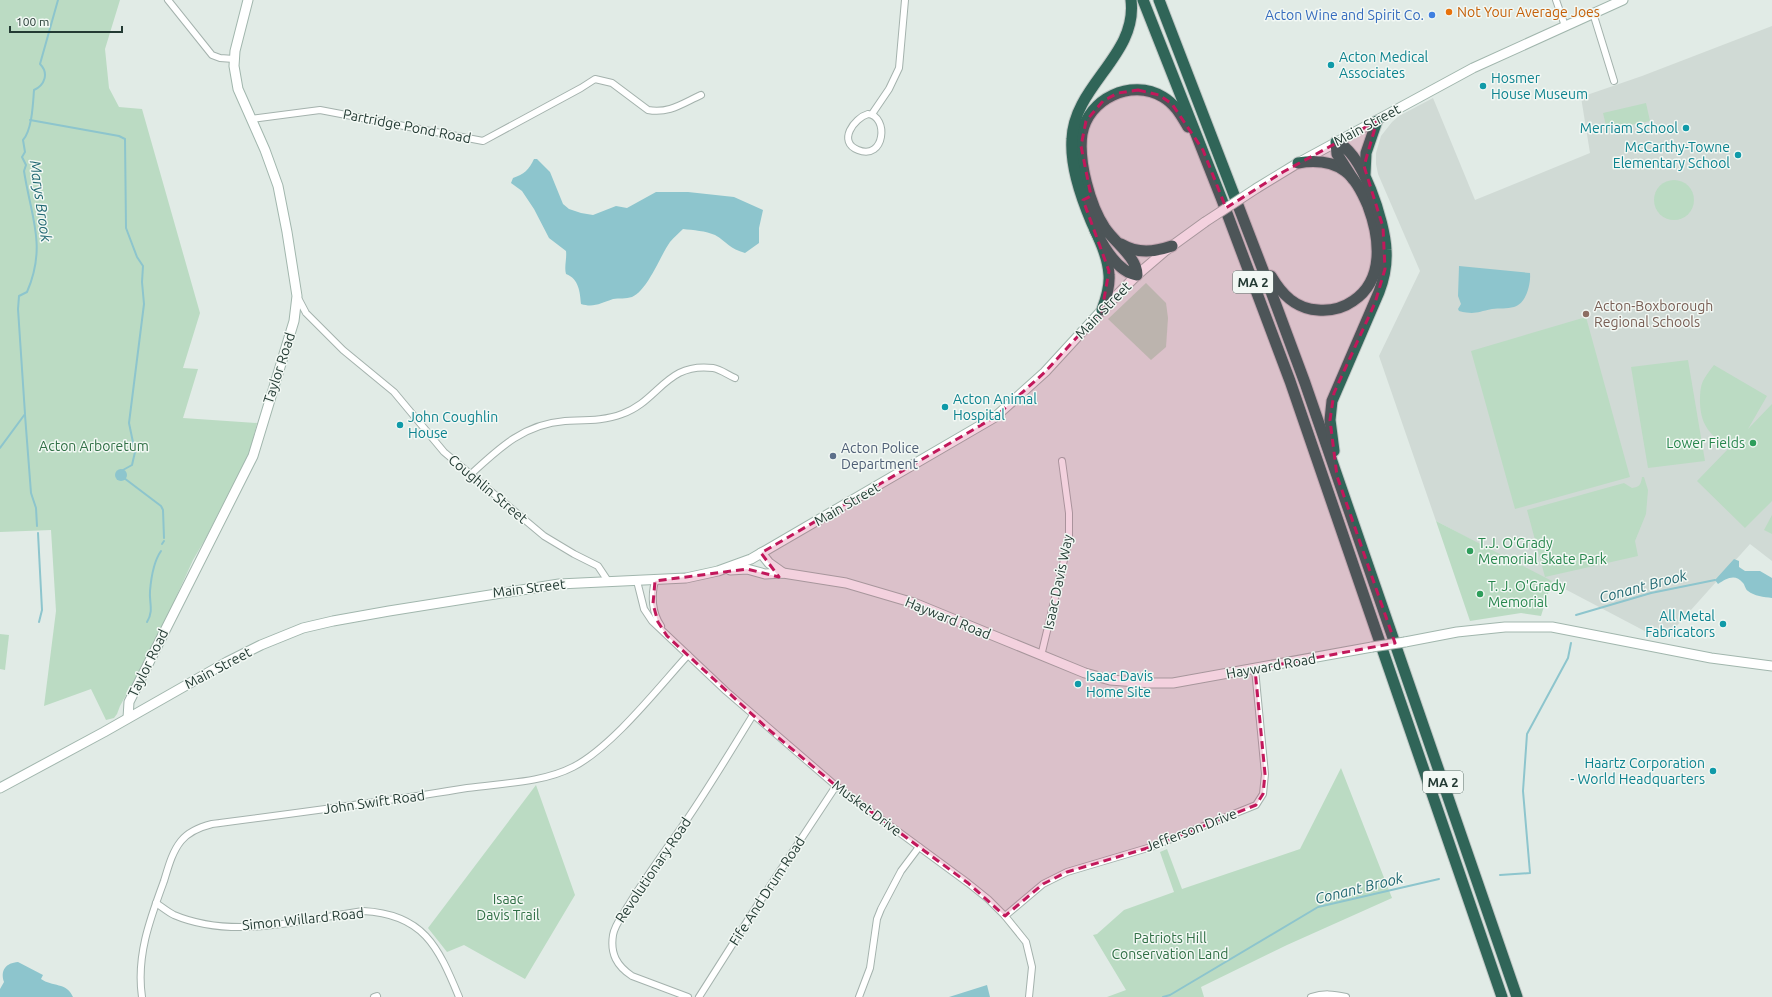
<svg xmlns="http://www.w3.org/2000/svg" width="1772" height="997" font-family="Ubuntu,sans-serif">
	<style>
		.built { fill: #d0dad5 }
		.green { fill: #bbdbc3 }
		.water { fill: #8dc5cd }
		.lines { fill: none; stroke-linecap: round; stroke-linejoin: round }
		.stream { stroke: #8dc5cd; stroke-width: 2 }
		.street-casing { stroke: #a4b2ad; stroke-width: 8 }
		.secondary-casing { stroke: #a1b6ad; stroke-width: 11 }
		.highway-casing { stroke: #c1c8c6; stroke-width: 13 }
		.street { stroke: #fff; stroke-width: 6 }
		.secondary { stroke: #fff; stroke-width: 9 }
		.highway { stroke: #306558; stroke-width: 11 }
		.secondary-bridge-casing { stroke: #a1b6ad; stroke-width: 11; stroke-linecap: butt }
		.secondary-bridge { stroke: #fff; stroke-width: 9 }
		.marked { fill: #c2185b; fill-opacity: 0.2; stroke: #c2185b; stroke-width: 3; stroke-dasharray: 8 5; stroke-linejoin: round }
		.food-dot { fill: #e8710a; stroke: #f2f8f4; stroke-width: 1.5 }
		.shop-dot { fill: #3f7fe0; stroke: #f2f8f4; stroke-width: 1.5 }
		.culture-dot { fill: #0f9aa8; stroke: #f2f8f4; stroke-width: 1.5 }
		.education-dot { fill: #8d6e63; stroke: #f2f8f4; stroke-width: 1.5 }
		.leisure-dot { fill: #2e9e5b; stroke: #f2f8f4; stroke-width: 1.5 }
		.service-dot { fill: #5c6f8a; stroke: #f2f8f4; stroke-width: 1.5 }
		.labels { text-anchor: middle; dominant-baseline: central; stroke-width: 3; stroke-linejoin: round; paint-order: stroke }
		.shield { fill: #f2f8f4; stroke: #61736d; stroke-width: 1 }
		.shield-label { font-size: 13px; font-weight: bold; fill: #233a33 }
		.food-label { font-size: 14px; fill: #c56008; stroke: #f2f8f4; text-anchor: start }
		.shop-label { font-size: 14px; fill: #366cbe; stroke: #f2f8f4; text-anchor: end }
		.culture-label { font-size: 14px; fill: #0d838f; stroke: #f2f8f4; text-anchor: start }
		.street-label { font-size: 14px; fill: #233a33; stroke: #f2f8f4 }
		.education-label { font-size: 14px; fill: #785e54; stroke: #f2f8f4; text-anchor: start }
		.leisure-label { font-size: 14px; fill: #27864d; stroke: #f2f8f4; text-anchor: start }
		.park-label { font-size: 14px; fill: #306f45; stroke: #f2f8f4 }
		.service-label { font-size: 14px; fill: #4e5e75; stroke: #f2f8f4; text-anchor: start }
		.water-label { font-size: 15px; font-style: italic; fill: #216872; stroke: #f2f8f4 }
	</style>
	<rect width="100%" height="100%" fill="#e1ebe6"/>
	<path class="built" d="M1772 26V561L1750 544 1665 639 1658 638 1436 521 1379 356 1420 271 1378 174 1376 164V153L1381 136 1392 122 1399 116 1433 98 1475 200 1590 153 1581 97 1642 76Z"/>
	<g class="green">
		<path d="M0 0H120L105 49 109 88 119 107 142 109 200 313 183 368 198 369 183 418 257 423 250 451 207 536 193 560 172 606 136 677 120 706 117 714 114 718 106 720 91 689 44 706 56 611 51 530 0 532Z"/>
		<path d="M1646 103 1650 121 1607 130 1603 113Z"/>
		<circle cx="1674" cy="200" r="20"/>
		<path d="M1146 283 1166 303 1168 318 1166 347 1151 360 1108 319Z"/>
		<path d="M1586 317 1630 477 1515 509 1471 351Z"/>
		<path d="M1688 360 1705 461 1648 468 1631 367Z"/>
		<path d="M1714 365 1767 396 1748 429 1772 404V501L1745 528 1697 481 1729 448C1711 435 1701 427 1700 403 1700 396 1700 387 1703 381 1706 375 1710 370 1714 365Z"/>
		<path d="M1642 477H1644L1648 490 1646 514 1635 541 1638 556 1545 577 1527 510 1624 483 1632 488C1639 487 1641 485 1642 477Z"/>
		<path d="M1772 515V534L1764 530Z"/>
		<path d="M1436 521 1552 581 1541 616 1521 613 1470 621Z"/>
		<path d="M0 634 9 635 5 670 0 669Z"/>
		<path d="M1341 768 1392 898 1287 945 1201 987 1204 997H1107L1126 990 1093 935 1097 934 1124 910 1174 892 1160 852 1167 849 1182 889 1300 849Z"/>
		<path d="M536 785 575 895 525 979 464 945 447 952 428 928Z"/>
	</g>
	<g class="water">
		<path d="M534 159H537L550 172 563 204 569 209 581 213 593 215 616 206 627 208 656 192H688L734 197 763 210 759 228V243L745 253C730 249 727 242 715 235 706 231 693 230 683 229 679 233 674 237 670 242 660 256 648 290 632 297 626 299 619 298 613 299 601 303 594 308 581 304 580 292 579 279 566 274 564 267 567 259 566 251L549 238 534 209 522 191 511 183 513 178C524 174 529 170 534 159Z"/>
		<path d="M1459 266 1530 273C1531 284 1526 304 1514 307 1507 309 1499 308 1492 309 1477 312 1475 315 1459 311L1458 309 1461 304 1458 296Z"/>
		<circle cx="121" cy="475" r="6"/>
		<path d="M1734 559 1739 561V567L1745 571H1760L1772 578V598C1764 597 1754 596 1748 591 1745 589 1745 585 1743 583 1735 573 1726 579 1718 584L1715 580Z"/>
		<path d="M18 962 43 975 41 979C52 987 67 982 73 997H0V989L4 982C0 970 6 963 18 962Z"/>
		<path d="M987 985 990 997H949Z"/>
	</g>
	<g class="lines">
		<g class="stream">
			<path d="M30 120 119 136 125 139 126 228 137 257 143 266 142 282 144 304 129 423 135 452 132 465 123 470"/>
			<path d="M25 415 31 493 36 508 37 526"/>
			<path d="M0 448 25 414 18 309 19 296 27 292C47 246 31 217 24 171L26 165 22 157 25 152 23 140C32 130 33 104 34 90 45 85 49 73 40 64L58 0"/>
			<path d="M124 478 161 506 163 510 164 538"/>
			<path d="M38 533 42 610 39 622"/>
			<path d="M162 544 164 541"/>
			<path d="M1576 615 1651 593 1715 580"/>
			<path d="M147 622C154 611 149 602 150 591 151 579 154 561 161 551"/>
			<path d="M1500 875 1530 873 1523 791 1527 734 1568 658 1571 643"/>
			<path d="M1163 997 1170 995 1318 907 1439 879"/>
		</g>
		<defs>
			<g id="street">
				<path d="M168 0 212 55 220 58 234 59"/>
				<path d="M1556 0 1565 26"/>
				<path d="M1593 13 1614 81"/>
				<path d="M868 114C889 116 885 161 858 150 837 142 854 118 868 114Z"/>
				<path d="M872 114 889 89 899 68 905 0"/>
				<path d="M251 119 320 110 483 141 581 88 595 79 612 83 648 110C669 114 683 103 701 95"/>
				<path d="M297 296 306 313 343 350 394 392 444 452 544 536 574 554 598 566 608 581"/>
				<path d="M470 475C499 448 524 424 565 421 584 420 604 421 622 414 659 401 666 362 713 368 720 369 728 375 735 378"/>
				<path d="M637 581 644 609 652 621 726 691 835 785 968 883 988 899 1005 916 1026 942 1032 967 1029 997"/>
				<path d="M655 581C651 596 652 613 661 626"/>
				<path d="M1041 656 1069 539V513L1062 461"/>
				<path d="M156 903C162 907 168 912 174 915 233 940 302 920 363 911 423 914 438 946 459 997"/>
				<path d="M1005 916 1043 884 1067 872 1151 847 1256 805 1263 794 1265 774 1255 669"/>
				<path d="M142 997C136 956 150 919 164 881 168 868 172 852 181 841 189 831 200 827 212 824 297 813 383 802 467 788 502 783 542 783 573 767 612 747 658 688 688 655"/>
				<path d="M374 997 377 996"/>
				<path d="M688 997 632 976C617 966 610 954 613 935 615 924 623 915 628 906 647 875 668 847 688 818 711 784 732 749 753 715"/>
				<path d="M699 997 753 912 836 786"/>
				<path d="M859 997 870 968 877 919 881 909 901 871 919 847"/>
				<path d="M1311 997C1324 993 1333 994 1346 997"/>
			</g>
			<g id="secondary">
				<path d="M1257 188 1298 163 1473 68 1623 0"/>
				<path d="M761 553 769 563 783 573"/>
				<path d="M730 570 747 569 765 574 783 573 846 583 914 603 1085 673 1110 680 1151 683H1173L1372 647"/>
				<path d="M1405 642 1457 632 1505 627H1552L1711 658 1772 666"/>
				<path d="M128 718 129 702 253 456 294 321 297 296 287 232 278 186 265 150 238 89 234 66 235 51 248 0"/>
				<path d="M0 788 104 732 227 662 261 645 303 628 333 621 389 611 559 584 686 578 718 571 751 559 995 417 1045 372 1102 310 1137 275 1165 251 1205 222"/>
			</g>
			<g id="highway">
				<path d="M1143 0 1222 200 1290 381 1502 997"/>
				<path d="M1159 0 1266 278 1305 383 1517 997"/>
				<path d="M1365 174 1366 153 1377 121"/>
				<path d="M1095 230C1103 246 1117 272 1137 275 1137 257 1114 242 1105 228 1090 206 1078 161 1082 134 1088 99 1131 78 1163 97 1175 104 1181 115 1188 127"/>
				<path d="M1121 244C1138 254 1154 252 1172 246"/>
				<path d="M1271 276C1282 295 1296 309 1318 310 1330 311 1343 308 1353 301 1385 280 1380 238 1368 206 1363 194 1356 179 1345 171 1331 161 1315 160 1298 163"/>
				<path d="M1102 310C1106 299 1110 287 1109 275 1108 256 1098 237 1091 221 1080 195 1070 166 1072 139 1074 85 1138 55 1131 0"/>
				<path d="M1334 451 1330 420 1332 401 1379 292C1384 279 1387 265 1386 250 1385 223 1363 152 1336 142L1337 154 1353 179"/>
			</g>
		</defs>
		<use href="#street" class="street-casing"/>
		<use href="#secondary" class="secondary-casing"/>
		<use href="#highway" class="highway-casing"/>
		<use href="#street" class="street"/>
		<use href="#secondary" class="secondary"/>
		<use href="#highway" class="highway"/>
		<defs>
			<g id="secondary-bridge">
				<path d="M1205 222 1257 188"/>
				<path d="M1372 647 1405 642"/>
			</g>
		</defs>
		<use href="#secondary-bridge" class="secondary-bridge-casing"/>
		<use href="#secondary-bridge" class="secondary-bridge"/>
	</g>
	<path class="marked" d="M1138 90 1159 95 1172 104 1203 150 1226 208 1283 172 1377 121 1364 166 1383 227 1385 269 1375 303 1334 393 1330 420 1337 476 1395 643 1255 669 1265 774 1263 794 1256 805 1151 847 1067 872 1043 884 1005 916 968 883 835 785 768 729 667 636 658 622 653 604 655 581 747 569 779 577 761 553 995 417 1045 372 1102 310 1109 271 1083 200 1091 196 1081 146 1086 121 1103 101 1118 93Z"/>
	<circle class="food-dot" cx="1449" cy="12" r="4"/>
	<circle class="shop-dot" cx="1432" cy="15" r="4"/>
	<g class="culture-dot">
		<circle cx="1331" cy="65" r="4"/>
		<circle cx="1483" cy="86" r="4"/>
		<circle cx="1686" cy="128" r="4"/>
		<circle cx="1738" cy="155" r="4"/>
		<circle cx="945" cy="407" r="4"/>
		<circle cx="400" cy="425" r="4"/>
		<circle cx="1723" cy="624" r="4"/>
		<circle cx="1078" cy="684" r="4"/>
		<circle cx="1713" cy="771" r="4"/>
	</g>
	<circle class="education-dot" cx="1586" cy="314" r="4"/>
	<g class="leisure-dot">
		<circle cx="1753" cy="443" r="4"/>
		<circle cx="1470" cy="551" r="4"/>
		<circle cx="1480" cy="594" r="4"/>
	</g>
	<circle class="service-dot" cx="833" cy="456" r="4"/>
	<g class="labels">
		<g class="shield">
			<rect x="1233" y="271" width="40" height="22" rx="3"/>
			<rect x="1423" y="771" width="40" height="22" rx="3"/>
		</g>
		<g class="shield-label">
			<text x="1253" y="282">MA 2</text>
			<text x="1443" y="782">MA 2</text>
		</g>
		<g class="food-label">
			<text x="1457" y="12">Not Your Average Joes</text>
		</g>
		<g class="shop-label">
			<text x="1424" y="15">Acton Wine and Spirit Co.</text>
		</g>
		<g class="culture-label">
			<text x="1339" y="57">Acton Medical<tspan x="1339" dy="16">Associates</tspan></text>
			<text x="1491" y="78">Hosmer<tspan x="1491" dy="16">House Museum</tspan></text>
			<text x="1678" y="128" text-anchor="end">Merriam School</text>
			<text x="1730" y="147" text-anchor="end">McCarthy-Towne<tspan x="1730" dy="16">Elementary School</tspan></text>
			<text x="953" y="399">Acton Animal<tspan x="953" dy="16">Hospital</tspan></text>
			<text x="408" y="417">John Coughlin<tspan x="408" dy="16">House</tspan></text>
			<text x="1715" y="616" text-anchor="end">All Metal<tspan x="1715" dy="16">Fabricators</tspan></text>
			<text x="1086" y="676">Isaac Davis<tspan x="1086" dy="16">Home Site</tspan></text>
			<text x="1705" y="763" text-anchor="end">Haartz Corporation<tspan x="1705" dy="16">- World Headquarters</tspan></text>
		</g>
		<g class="street-label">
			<text transform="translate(1367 125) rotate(-28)">Main Street</text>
			<text transform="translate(407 126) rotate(11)">Partridge Pond Road</text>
			<text transform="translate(1103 310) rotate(-46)">Main Street</text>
			<text transform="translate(279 368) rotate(-72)">Taylor Road</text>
			<text transform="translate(488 489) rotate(40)">Coughlin Street</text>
			<text transform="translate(847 504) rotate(-30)">Main Street</text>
			<text transform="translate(1058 582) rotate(-78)">Isaac Davis Way</text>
			<text transform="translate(529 588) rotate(-7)">Main Street</text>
			<text transform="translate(948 618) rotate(22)">Hayward Road</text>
			<text transform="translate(148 663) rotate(-64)">Taylor Road</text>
			<text transform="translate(1271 666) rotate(-10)">Hayward Road</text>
			<text transform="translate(218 668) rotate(-28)">Main Street</text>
			<text transform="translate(374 802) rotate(-8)">John Swift Road</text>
			<text transform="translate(867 808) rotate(37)">Musket Drive</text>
			<text transform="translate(1191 830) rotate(-21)">Jefferson Drive</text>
			<text transform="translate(653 870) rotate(-56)">Revolutionary Road</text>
			<text transform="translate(767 891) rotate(-57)">Fife And Drum Road</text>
			<text transform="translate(303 919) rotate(-6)">Simon Willard Road</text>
		</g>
		<g class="education-label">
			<text x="1594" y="306">Acton-Boxborough<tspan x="1594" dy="16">Regional Schools</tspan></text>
		</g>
		<g class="leisure-label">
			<text x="1745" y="443" text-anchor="end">Lower Fields</text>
			<text x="1478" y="543">T.J. O’Grady<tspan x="1478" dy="16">Memorial Skate Park</tspan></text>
			<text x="1488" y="586">T. J. O'Grady<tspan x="1488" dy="16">Memorial</tspan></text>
		</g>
		<g class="park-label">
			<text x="94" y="446">Acton Arboretum</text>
			<text x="508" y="899">Isaac<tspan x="508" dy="16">Davis Trail</tspan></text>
			<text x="1170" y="938">Patriots Hill<tspan x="1170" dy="16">Conservation Land</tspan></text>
		</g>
		<g class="service-label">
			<text x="841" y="448">Acton Police<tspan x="841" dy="16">Department</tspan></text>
		</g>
		<g class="water-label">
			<text transform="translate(41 201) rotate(82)">Marys Brook</text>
			<text transform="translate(1643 586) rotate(-15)">Conant Brook</text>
			<text transform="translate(1359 888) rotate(-14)">Conant Brook</text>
		</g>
	</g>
	<path d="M10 26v6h112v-6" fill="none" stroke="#233a33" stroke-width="2"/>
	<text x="16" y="26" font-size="12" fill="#233a33" stroke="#f2f8f4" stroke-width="3" paint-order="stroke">100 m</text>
</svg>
